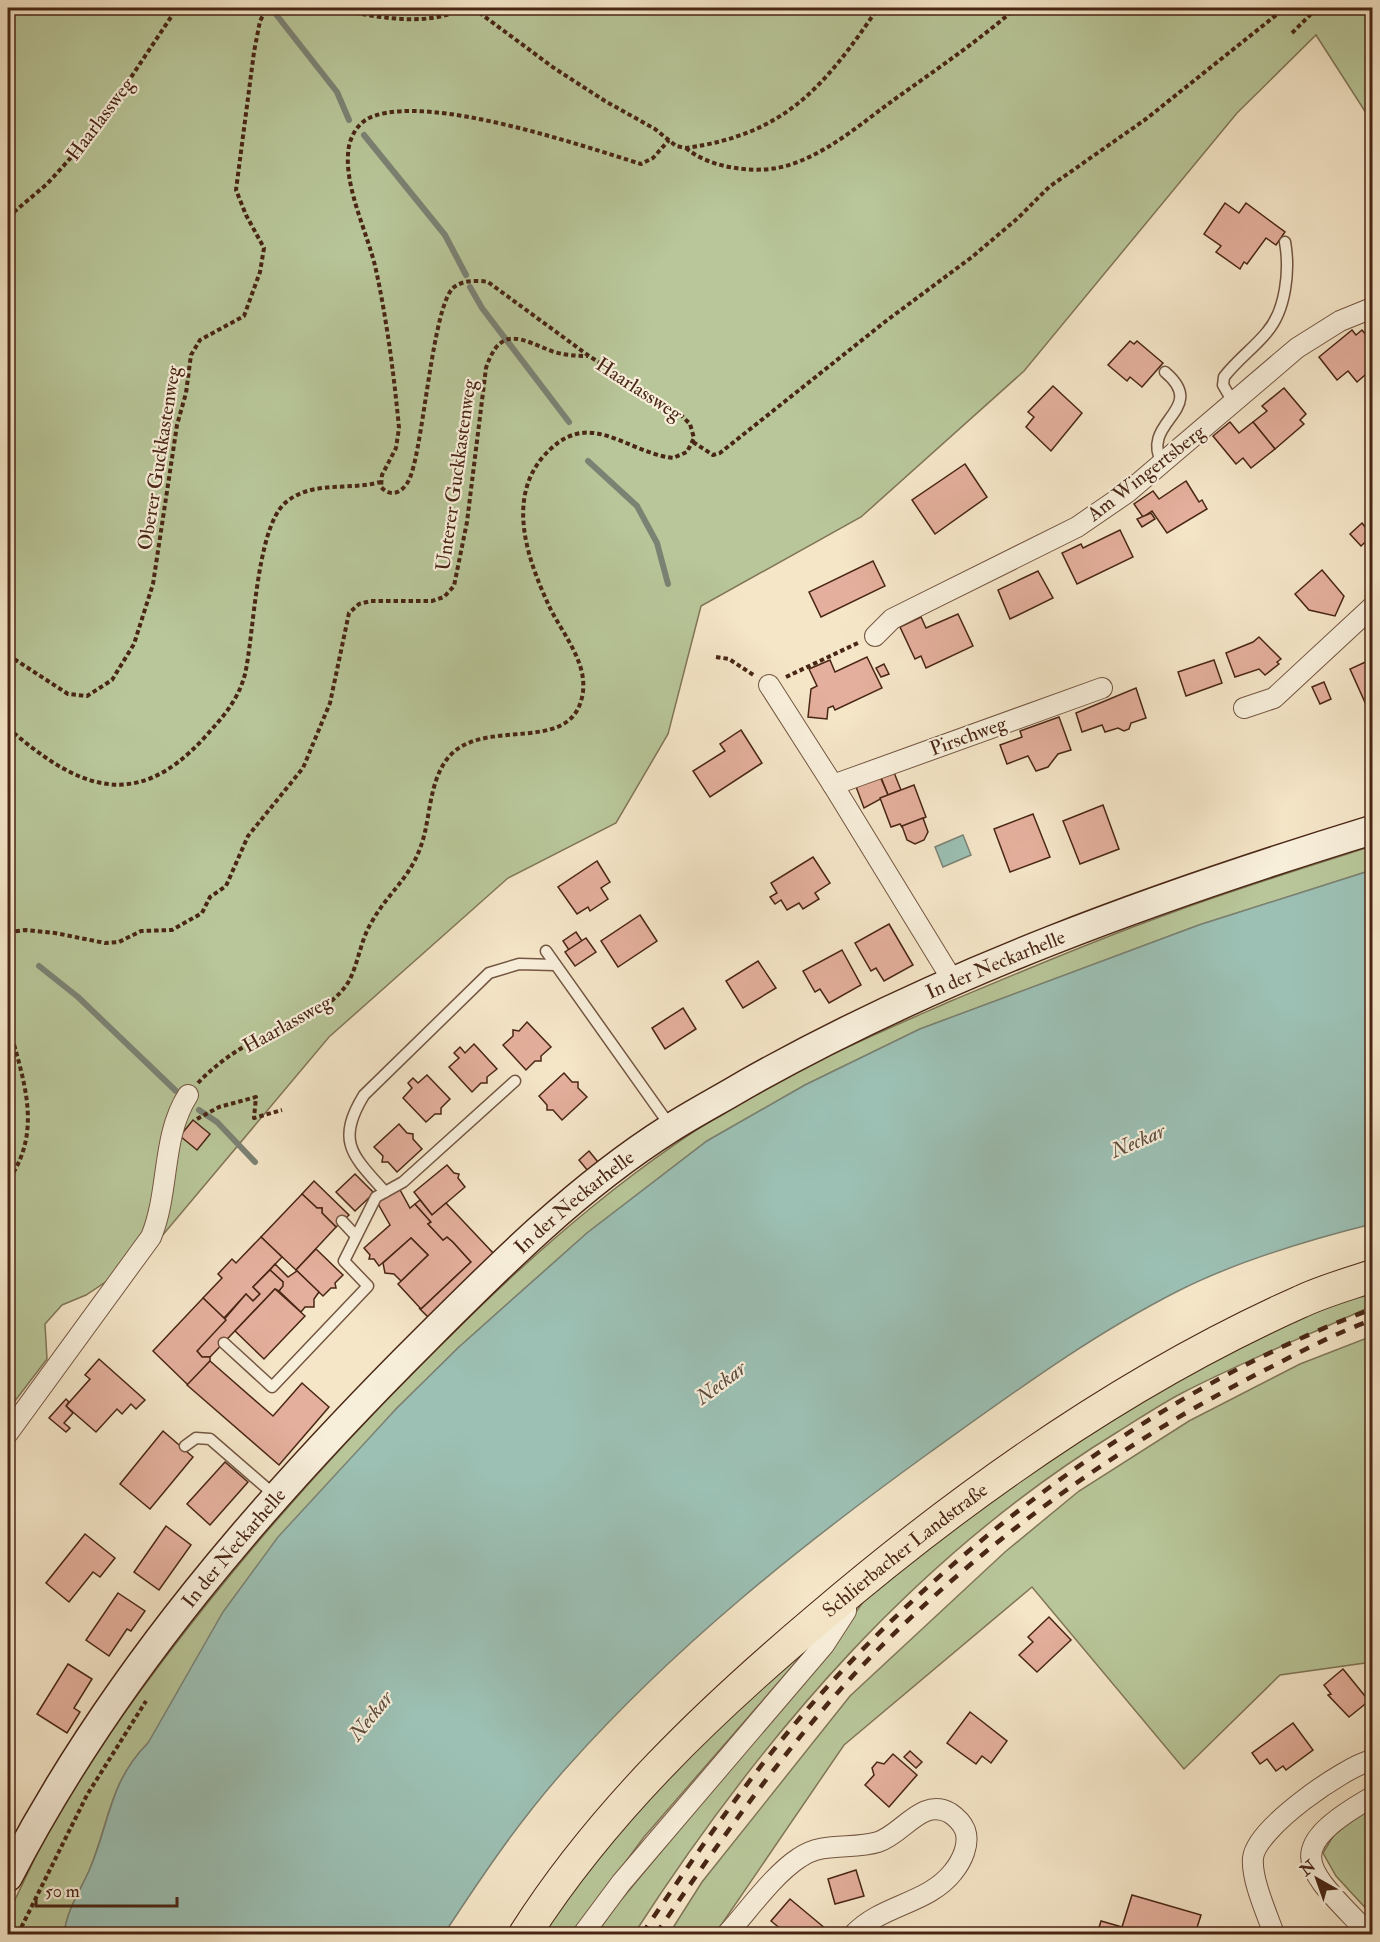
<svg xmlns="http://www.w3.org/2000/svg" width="1380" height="1942" font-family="'IM FELL Double Pica',serif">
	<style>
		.green { fill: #b8c699; stroke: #807657; stroke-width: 1.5 }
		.water { fill: #9cc0b4; stroke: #7b8274; stroke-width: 1.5 }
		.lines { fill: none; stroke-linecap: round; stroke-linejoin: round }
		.stream { stroke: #7b8274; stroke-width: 6 }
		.building { fill: #e4af9c; stroke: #492615; stroke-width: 1.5 }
		.service-casing { stroke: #745642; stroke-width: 13 }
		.minor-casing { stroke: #745642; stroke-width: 22 }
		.secondary-casing { stroke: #492615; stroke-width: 31 }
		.primary-casing { stroke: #492615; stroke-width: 34 }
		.path { stroke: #492615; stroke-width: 4; stroke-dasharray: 4.5 3; stroke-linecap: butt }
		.service { stroke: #f8efdb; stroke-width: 10 }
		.minor { stroke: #f8efdb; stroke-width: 20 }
		.secondary { stroke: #f8efdb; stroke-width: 28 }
		.primary { stroke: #f5e6c8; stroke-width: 32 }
		.rail { stroke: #492615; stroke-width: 4.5; stroke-dasharray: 10 10; stroke-linecap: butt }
		.labels { text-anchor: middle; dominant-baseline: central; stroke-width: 4.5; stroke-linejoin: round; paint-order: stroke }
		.street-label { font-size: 20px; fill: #492615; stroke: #f8efdb }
		.water-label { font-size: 21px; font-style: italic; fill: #5e4c3d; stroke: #f8efdb }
	</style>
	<rect width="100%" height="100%" fill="#f5e6c8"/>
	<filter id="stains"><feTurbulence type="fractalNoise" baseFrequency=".00333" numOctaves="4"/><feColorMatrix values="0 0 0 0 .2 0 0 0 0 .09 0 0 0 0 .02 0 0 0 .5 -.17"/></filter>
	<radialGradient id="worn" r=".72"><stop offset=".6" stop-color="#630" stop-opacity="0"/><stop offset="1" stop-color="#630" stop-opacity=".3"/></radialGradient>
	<g class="green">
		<path d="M8 8H1372V114L1368 116 1316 35 1237 113 1024 371 861 517 701 606 668 734 616 823 508 878 329 1037 146 1255 86 1295 62 1305 45 1324 47 1359 8 1410Z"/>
		<path d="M1372 846V870L1199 925 920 1029 805 1085 707 1141 587 1233 459 1347 396 1409 373 1435 148 1743C109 1782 109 1824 89 1871 79 1893 67 1910 64 1934H8V1914C29 1872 48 1826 74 1786 175 1634 293 1493 422 1364 528 1256 645 1152 780 1080 835 1051 894 1026 951 1001 1023 971 1095 940 1168 914 1235 889 1304 868 1372 846Z"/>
		<path d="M1372 1289V1306C1309 1335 1244 1361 1182 1393 1161 1404 1140 1418 1119 1431 916 1555 761 1737 634 1934H596L617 1905 834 1642 874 1587 922 1548 1137 1399 1267 1331Z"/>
		<path d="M1372 1336V1662L1280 1675 1184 1769 1032 1587 844 1745 715 1934H669L702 1882 850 1696 1005 1552 1079 1491 1189 1421 1300 1364Z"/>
		<path d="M795 1654 802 1655 644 1837 572 1934H543L573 1888 646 1794Z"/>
		<path d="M1372 1807V1915L1336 1876 1323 1853 1335 1833Z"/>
	</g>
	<g class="water">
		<path d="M963 835 971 855 943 867 935 847Z"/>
		<path d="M1372 870V1224C1308 1240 1240 1260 1180 1290 1091 1335 1010 1395 929 1453 800 1546 674 1647 568 1766 521 1818 482 1876 444 1934H64C67 1910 79 1893 89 1871 110 1823 109 1782 148 1743L223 1612 278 1537 396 1409 459 1347 587 1233 707 1141 805 1085 920 1029 1199 925Z"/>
	</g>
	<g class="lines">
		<g class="stream">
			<path d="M271 8 337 92 349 120"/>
			<path d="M364 135 445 235 466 275"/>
			<path d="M470 287 482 308 569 422"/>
			<path d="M588 461 637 506 657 543 668 584"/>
			<path d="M39 966 78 997 176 1091"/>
			<path d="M199 1110 217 1122 255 1162"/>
		</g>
	</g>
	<g class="building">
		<path d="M1225 203 1239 213 1246 203 1285 232 1276 245 1266 238 1247 264 1244 262 1240 269 1216 252 1221 246 1204 234Z"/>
		<path d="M1352 330 1356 335 1362 330 1372 342V369L1357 382 1348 371 1337 380 1319 357Z"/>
		<path d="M1130 341 1134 344 1137 341 1163 363 1142 387 1130 377 1127 381 1108 365Z"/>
		<path d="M1053 386 1082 413 1051 451 1026 427 1034 417 1028 412Z"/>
		<path d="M1284 388 1306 414 1300 420 1304 424 1275 449 1253 422 1267 411 1262 406Z"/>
		<path d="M1230 422 1239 433 1253 422 1275 449 1251 468 1243 458 1236 464 1213 436Z"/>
		<path d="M965 464 987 497 935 534 912 500Z"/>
		<path d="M1186 481 1199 502 1202 500 1207 509 1167 533 1152 511 1143 517 1134 504 1153 491 1159 499Z"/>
		<path d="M1151 513 1155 519 1142 527 1137 519Z"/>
		<path d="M1362 523 1372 536 1361 546 1350 534Z"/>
		<path d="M1120 530 1133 557 1077 584 1062 553 1081 544 1083 548Z"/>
		<path d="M873 561 885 586 821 617 809 592Z"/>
		<path d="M1322 570 1344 596 1335 616 1309 610 1295 594Z"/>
		<path d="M1038 571 1053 598 1010 619 998 590Z"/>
		<path d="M958 614 973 646 926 668 921 656 915 659 900 627 921 617 926 628Z"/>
		<path d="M1259 637 1281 659 1277 662 1279 664 1265 675 1259 669 1235 677 1226 653 1253 642Z"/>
		<path d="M867 657 882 688 835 710 833 706 828 708 827 719 808 717 811 689 817 686 809 669 830 660 835 672Z"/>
		<path d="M1372 659V718L1350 669Z"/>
		<path d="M1214 660 1222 683 1186 696 1178 672Z"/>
		<path d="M884 664 889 674 881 677 876 668Z"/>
		<path d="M1324 682 1331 699 1320 704 1312 687Z"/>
		<path d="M1136 688 1146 718 1131 723 1129 729 1124 731 1118 728 1105 732 1102 725 1082 732 1076 713Z"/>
		<path d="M1059 717 1071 750 1058 754 1048 767 1036 771 1028 756 1007 764 1000 745 1022 737 1020 731Z"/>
		<path d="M741 730 762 763 710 797 693 771 725 751 720 744Z"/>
		<path d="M893 770 901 790 888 795 880 775Z"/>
		<path d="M879 774 888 795 864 808 855 784Z"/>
		<path d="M914 785 926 817 902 827 900 824 891 827 880 798Z"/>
		<path d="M1103 805 1119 849 1080 864 1063 821Z"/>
		<path d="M1033 814 1050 857 1010 872 994 829Z"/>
		<path d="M923 818 928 832 924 840 915 844 907 840 902 826Z"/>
		<path d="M813 857 830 883 815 893 819 899 803 909 799 903 787 910 781 900 775 904 770 897 777 893 771 883Z"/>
		<path d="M597 861 610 882 601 888 608 899 590 911 588 907 577 914 558 887Z"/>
		<path d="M640 915 657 941 618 967 601 941Z"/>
		<path d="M889 924 913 965 884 981 876 968 871 971 855 943Z"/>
		<path d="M576 932 582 941 569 950 563 941Z"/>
		<path d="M586 938 596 952 575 966 565 952Z"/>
		<path d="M842 950 861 985 829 1003 820 989 815 992 803 971Z"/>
		<path d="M758 961 776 988 743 1008 726 981Z"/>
		<path d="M683 1008 696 1029 665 1049 652 1028Z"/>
		<path d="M527 1022 551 1047 541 1056V1061H535L526 1070 503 1045 513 1036V1030L519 1031Z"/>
		<path d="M474 1044 497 1069 487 1077V1083H481L472 1092 449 1067 459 1058 454 1053 460 1047 465 1053Z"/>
		<path d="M564 1073 572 1082H578V1088L587 1097 562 1120 553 1110H547V1105L539 1096Z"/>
		<path d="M427 1075 450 1099 441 1108V1114H435L426 1122 403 1098 412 1088 408 1083 413 1078 418 1083Z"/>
		<path d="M193 1120 210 1134 197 1150 180 1136Z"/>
		<path d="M399 1124 407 1133 413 1134V1139L422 1149 397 1172 388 1162H382L383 1156 374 1147Z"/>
		<path d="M589 1151 598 1162 588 1171 579 1160Z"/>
		<path d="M447 1165 454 1173 459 1174 458 1178 465 1187 432 1215 414 1192Z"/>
		<path d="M355 1174 374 1193 355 1211 336 1192Z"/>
		<path d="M314 1181 349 1215 336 1227 322 1213V1208H317L302 1194Z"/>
		<path d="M399 1188 410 1208 415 1204 431 1222 428 1224 443 1240 447 1237 453 1242 471 1262 421 1309 398 1284 428 1255 411 1238 379 1266 374 1259H369L370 1255 364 1248 390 1225 377 1202Z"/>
		<path d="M302 1194 317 1208H322V1213L336 1227 296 1270 261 1237Z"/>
		<path d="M420 1200 432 1215 446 1203 495 1255 428 1317 419 1308 421 1309 471 1262 453 1242 447 1237 443 1240 428 1224 431 1222 415 1204Z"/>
		<path d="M261 1237 282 1257 253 1287 260 1294 253 1301 246 1294 224 1318 203 1298 222 1278 218 1274 232 1259 236 1263Z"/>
		<path d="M411 1238 428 1255 401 1281 394 1274 385 1273 383 1263Z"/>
		<path d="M316 1249 343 1275 335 1283 336 1288H331L323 1296 296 1270Z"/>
		<path d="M275 1264 288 1277 297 1271 319 1292 314 1299V1307H305L301 1312 279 1291 283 1282 270 1270Z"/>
		<path d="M270 1270 283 1282V1286L279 1291 275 1289 210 1357H202L197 1351 246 1294 253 1301 260 1294 253 1287Z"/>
		<path d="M275 1289 305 1316 264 1359 235 1331Z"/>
		<path d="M203 1298 226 1320 197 1351 202 1357H210V1361L188 1385 153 1351Z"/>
		<path d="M99 1359 145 1400 136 1409 131 1404 122 1414 117 1409 96 1432 66 1406 90 1379 85 1375Z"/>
		<path d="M210 1361 273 1416 302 1383 329 1407 279 1465 187 1385Z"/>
		<path d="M66 1399 69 1402 66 1406 73 1413 64 1423 70 1428 66 1432 49 1418Z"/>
		<path d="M163 1431 193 1457 150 1509 120 1484Z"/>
		<path d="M225 1462 248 1482 210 1525 187 1504Z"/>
		<path d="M166 1526 191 1545 159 1590 134 1572Z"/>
		<path d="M85 1534 115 1558 100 1577 93 1572 69 1602 46 1583Z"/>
		<path d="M118 1593 145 1611 131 1631 127 1629 109 1656 86 1640Z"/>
		<path d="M1049 1617 1071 1640 1037 1672 1019 1655 1033 1642 1028 1637Z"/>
		<path d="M68 1664 92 1679 74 1708 80 1712 67 1733 37 1714Z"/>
		<path d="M1343 1669 1369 1701 1349 1717 1328 1695 1331 1694 1324 1685Z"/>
		<path d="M970 1712 1007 1741 991 1763 982 1756 976 1764 947 1743Z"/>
		<path d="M1293 1723 1313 1750 1286 1770 1283 1766 1276 1771 1267 1759 1260 1764 1252 1753Z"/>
		<path d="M910 1751 922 1762 916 1768 904 1757Z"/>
		<path d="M893 1754 917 1775 889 1807 865 1785 874 1775 872 1768 877 1762 884 1764Z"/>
		<path d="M856 1870 864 1896 835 1904 828 1879Z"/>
		<path d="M1132 1895 1201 1915 1195 1934H1097L1101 1921 1122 1927Z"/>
		<path d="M790 1899 826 1929 822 1934H787L771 1921Z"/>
	</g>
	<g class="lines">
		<defs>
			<g id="service">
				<path d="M1233 402 1223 385 1224 377C1237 360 1254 348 1267 332 1286 310 1290 270 1285 242"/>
				<path d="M1162 463C1139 421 1210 410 1165 372"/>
				<path d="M546 951 671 1127"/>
				<path d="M385 1192C353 1156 335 1142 364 1095L489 973 519 964 555 965"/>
				<path d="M342 1221 356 1236"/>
				<path d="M224 1343 272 1387 368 1286 344 1261 376 1197 403 1182 515 1081"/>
				<path d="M185 1446 196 1438 210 1439 277 1497"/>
			</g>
			<g id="minor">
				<path d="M875 636 892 619 1077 527 1128 492 1297 348 1340 321 1372 308"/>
				<path d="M769 685 833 785"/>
				<path d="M1244 708 1274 698 1372 607"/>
				<path d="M953 981 833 785 1102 688"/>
				<path d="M8 1433 151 1237C170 1191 161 1137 188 1095"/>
				<path d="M583 1934 621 1883 824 1645 846 1611V1596"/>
				<path d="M727 1934C748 1911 773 1875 799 1858 823 1841 852 1850 878 1842 903 1834 922 1797 950 1813 956 1817 962 1823 965 1830 970 1844 962 1861 953 1872 928 1904 883 1904 854 1934"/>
				<path d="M1274 1934C1267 1914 1251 1879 1253 1858 1256 1828 1344 1767 1372 1760"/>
				<path d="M1369 1934C1308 1869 1276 1852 1372 1797"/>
			</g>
			<g id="secondary">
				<path id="s1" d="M8 1877C113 1674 265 1499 427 1338 502 1263 579 1186 669 1129 694 1113 721 1099 746 1084 943 973 1157 896 1372 830"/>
			</g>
			<g id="primary">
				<path id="s2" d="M525 1934C602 1813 709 1711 818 1619 963 1495 1125 1380 1300 1302 1323 1291 1349 1284 1372 1276"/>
			</g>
		</defs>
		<use href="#service" class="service-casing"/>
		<use href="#minor" class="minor-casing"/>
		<use href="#secondary" class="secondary-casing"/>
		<use href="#primary" class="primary-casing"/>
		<g class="path">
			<path d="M325 8C368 14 423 30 463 8"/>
			<path d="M473 8 554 68 605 101 655 129 676 146 686 148C786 134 824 87 878 8"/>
			<path d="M1292 33 1317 8"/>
			<path d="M686 148C708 167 749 173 777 168 822 159 860 124 895 99 937 69 978 41 1016 8"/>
			<path d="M8 217 47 184 96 130 177 8"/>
			<path d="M693 442 713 455 720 453 886 321 972 257 1018 218 1049 187 1146 119 1285 8"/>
			<path d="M8 655 68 694 87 696 112 680 134 644 153 584 177 425 186 393 191 355 200 340 244 316 260 272 264 248 246 215 236 190 254 52 260 21 267 8"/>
			<path d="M716 657 729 659 755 676"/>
			<path d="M786 677 860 642"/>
			<path d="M8 728C75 786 134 815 204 738 222 718 238 701 245 674 254 636 256 529 285 503 311 480 349 491 380 482"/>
			<path d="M8 932 26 930 55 933 105 943 119 942 141 931 172 930 202 913 210 897 226 886 248 836 303 768 330 703 349 613 359 604 371 601H432L444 597 454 586 467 522 486 368C501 323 522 340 554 352 565 355 576 356 588 356"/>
			<path d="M8 1023C23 1079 44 1130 8 1181"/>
			<path d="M198 1083C211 1069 228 1056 245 1046 277 1027 330 1014 349 981 358 964 360 943 370 925 390 888 414 878 425 832 431 805 432 769 456 750 493 722 564 749 580 704 593 669 565 638 550 608 529 563 506 502 542 458 588 404 623 452 673 458L687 452 694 438 690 424 678 412 589 356 488 282C477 280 462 280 453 288 433 307 424 438 411 475 406 490 393 500 381 487L382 475 396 448 399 428C394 375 387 321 376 270 368 233 342 184 349 146 352 132 361 120 374 116 433 95 580 145 641 164L653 158 669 140"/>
			<path d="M197 1119 219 1107 256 1097 254 1118 282 1110"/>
			<path d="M18 1934 87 1795 146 1701"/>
		</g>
		<use href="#service" class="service"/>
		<use href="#minor" class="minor"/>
		<use href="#secondary" class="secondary"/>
		<use href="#primary" class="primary"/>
		<g class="rail">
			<path d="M642 1934C695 1856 748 1777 811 1705 957 1539 1164 1386 1372 1309"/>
			<path d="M656 1934C719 1842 784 1749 861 1667 977 1546 1118 1444 1267 1369 1302 1351 1336 1333 1372 1320"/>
		</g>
	</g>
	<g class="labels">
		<g class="street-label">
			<text transform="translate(100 119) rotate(-53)">Haarlassweg</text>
			<text transform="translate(639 389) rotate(33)">Haarlassweg</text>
			<text transform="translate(159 458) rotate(-81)">Oberer Guckkastenweg</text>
			<text transform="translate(1146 473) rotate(-38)">Am Wingertsberg</text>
			<text transform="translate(456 475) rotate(-82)">Unterer Guckkastenweg</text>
			<text transform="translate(968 736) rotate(-20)">Pirschweg</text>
			<text stroke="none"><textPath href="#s1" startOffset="1372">In der Neckarhelle</textPath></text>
			<text transform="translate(287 1024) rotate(-29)">Haarlassweg</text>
			<text stroke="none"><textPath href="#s1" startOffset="886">In der Neckarhelle</textPath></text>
			<text stroke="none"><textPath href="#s1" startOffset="400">In der Neckarhelle</textPath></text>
			<text stroke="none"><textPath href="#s2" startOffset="543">Schlierbacher Landstraße</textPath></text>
		</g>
		<g class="water-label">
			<text transform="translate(1138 1141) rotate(-23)">Neckar</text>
			<text transform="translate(721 1383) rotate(-37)">Neckar</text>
			<text transform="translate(371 1716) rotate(-51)">Neckar</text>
		</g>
	</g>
	<rect width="1380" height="1942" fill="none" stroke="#f5e6c8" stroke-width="30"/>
	<rect x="9" y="9" width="1362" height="1924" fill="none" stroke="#492615" stroke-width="3"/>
	<rect x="15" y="15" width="1350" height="1912" fill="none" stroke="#492615" stroke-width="1.5"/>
	<g transform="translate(1317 1879) rotate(320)" stroke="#f8efdb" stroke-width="4.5" paint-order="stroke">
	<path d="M0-4.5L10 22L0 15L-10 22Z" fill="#492615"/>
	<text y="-9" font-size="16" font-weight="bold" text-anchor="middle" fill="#492615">N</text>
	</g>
	<path d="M36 1897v9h141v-9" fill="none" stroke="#492615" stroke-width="3"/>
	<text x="45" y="1897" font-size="18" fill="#492615" stroke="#f8efdb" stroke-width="4.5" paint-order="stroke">50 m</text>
	<rect width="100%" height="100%" filter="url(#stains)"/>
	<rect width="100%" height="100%" fill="url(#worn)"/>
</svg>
